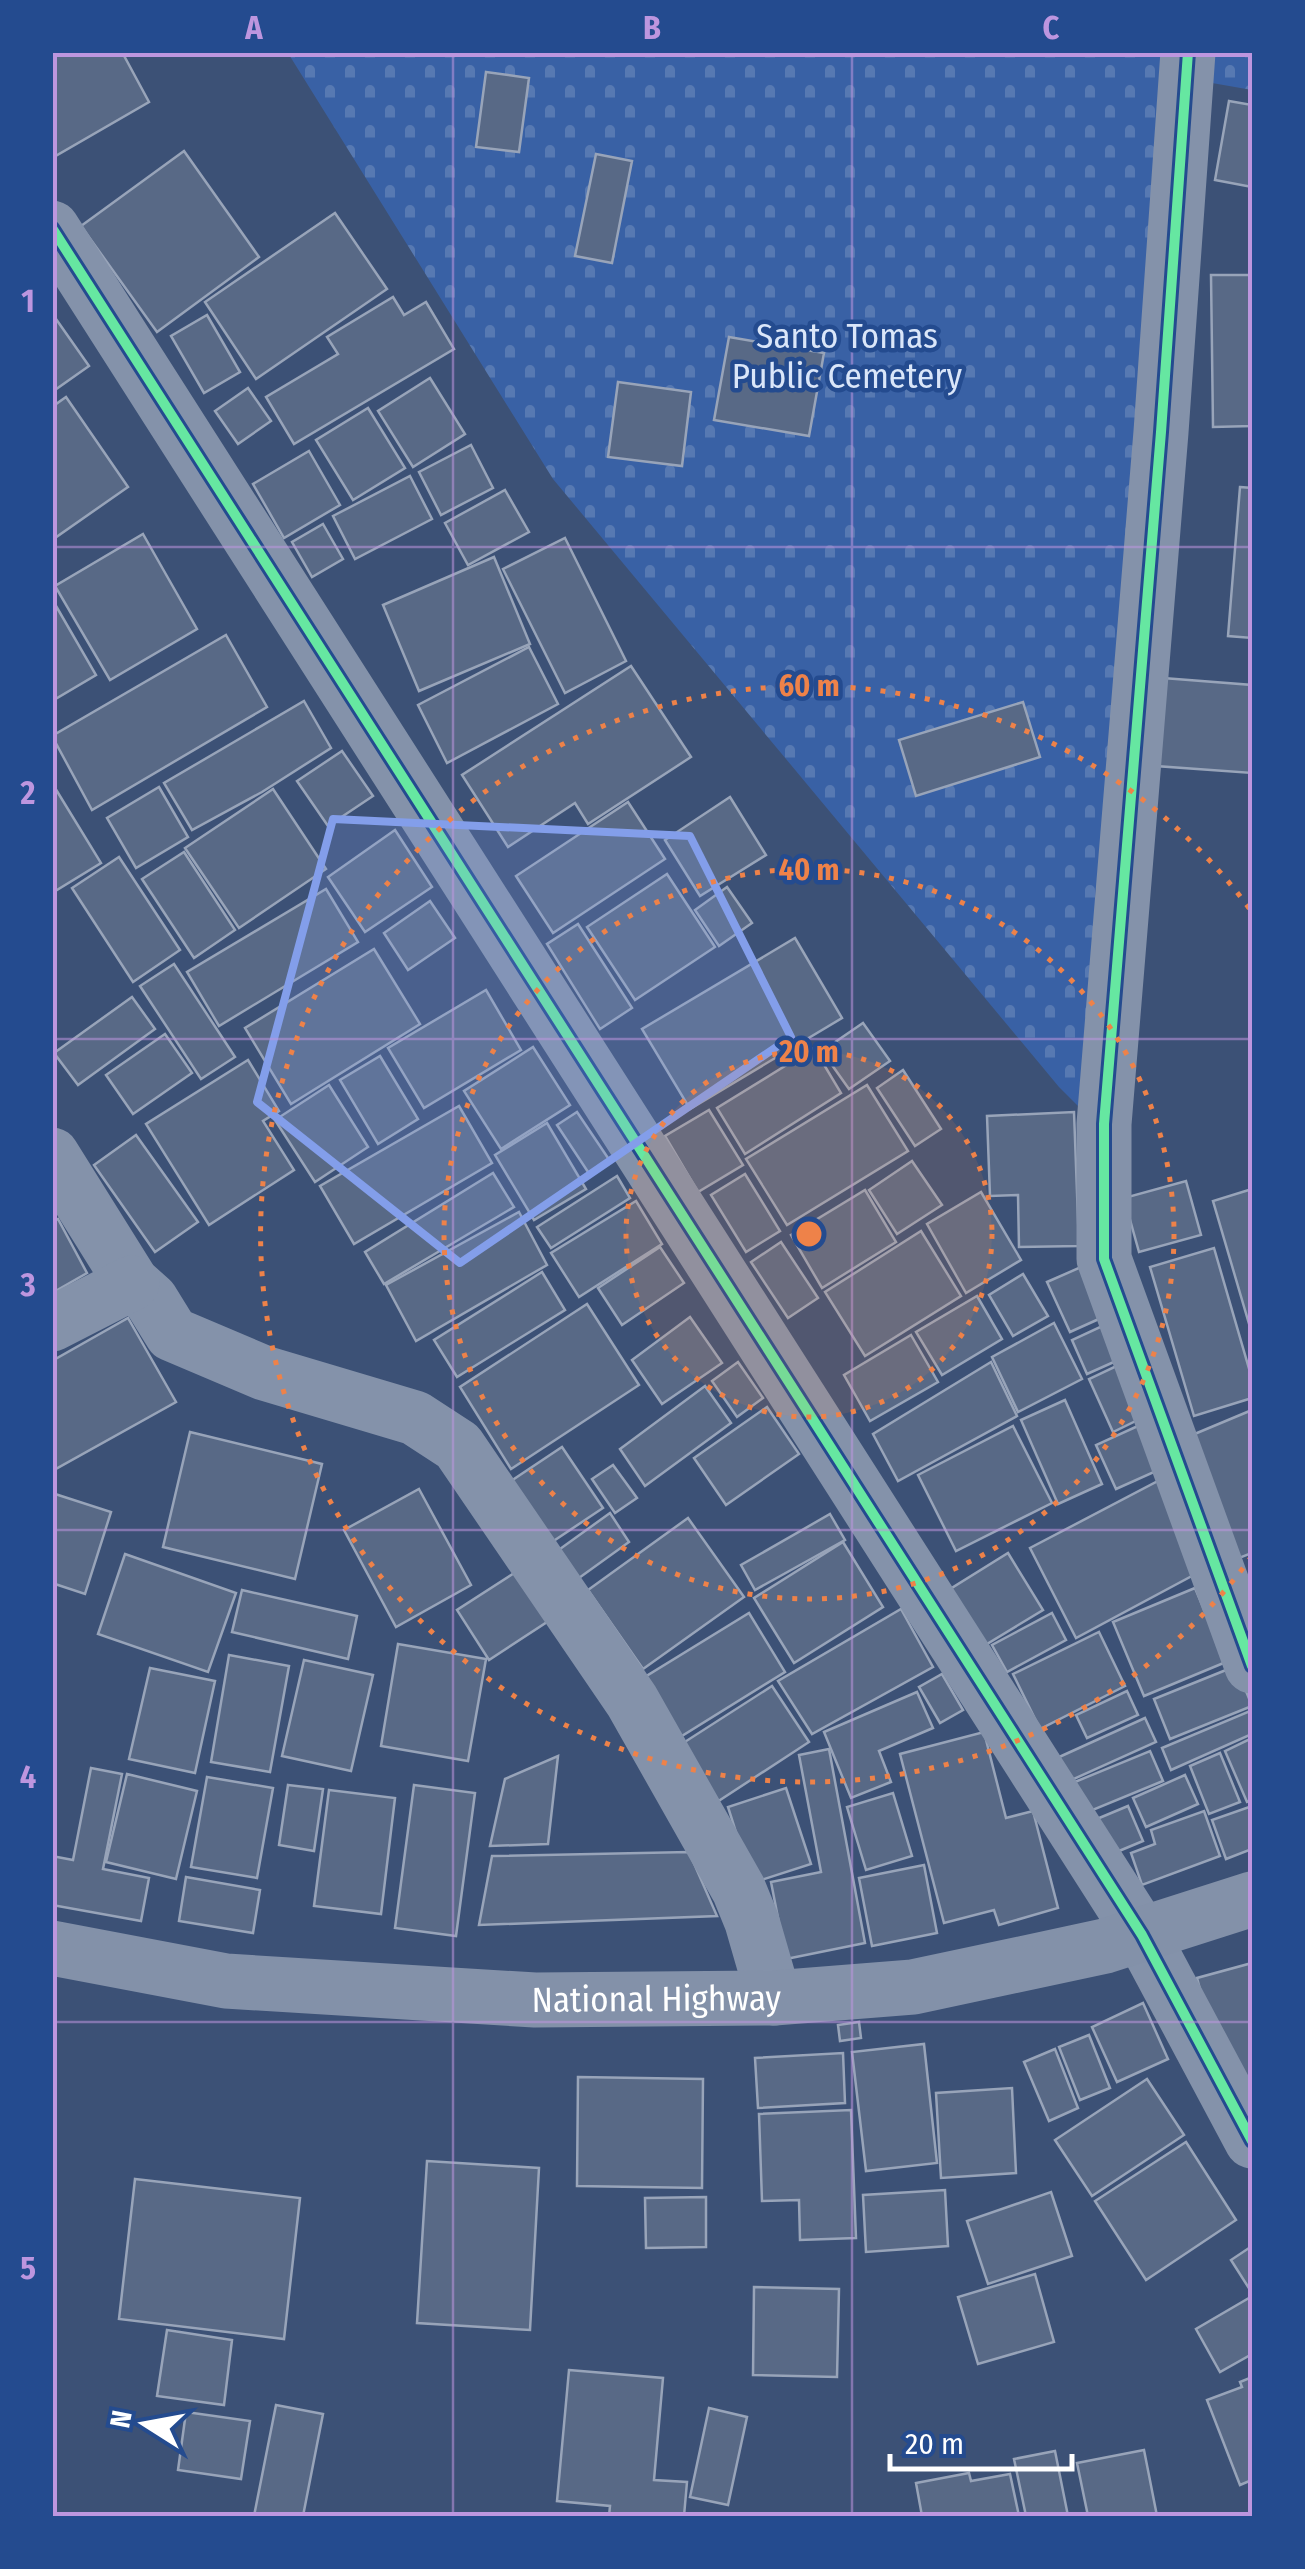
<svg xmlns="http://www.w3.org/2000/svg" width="1305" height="2569" font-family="'Fira Sans Condensed',sans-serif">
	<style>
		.cemetery { fill: url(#cemetery-stones) }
		.building { fill: #586986; stroke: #98a4b9; stroke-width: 2.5 }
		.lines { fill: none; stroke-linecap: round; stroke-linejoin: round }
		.minor { stroke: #8492aa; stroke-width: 55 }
		.major { stroke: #8391a9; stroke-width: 55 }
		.cycleway-casing { stroke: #244b8f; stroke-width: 16 }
		.cycleway { stroke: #66e7a1; stroke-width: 10 }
		.marked { fill: #839eea; fill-opacity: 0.2; stroke: #839eea; stroke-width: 8; stroke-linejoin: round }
		.grid { fill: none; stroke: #bd96df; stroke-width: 2.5; stroke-opacity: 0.55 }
		.ring { fill: none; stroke: #ee8249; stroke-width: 5; stroke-dasharray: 5 10 }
		.labels { text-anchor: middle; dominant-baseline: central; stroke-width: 9; stroke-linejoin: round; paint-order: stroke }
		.park-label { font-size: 35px; fill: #dae6f9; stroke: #244b8f }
		.street-label { font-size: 35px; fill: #fff; stroke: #244b8f }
		.centre { fill: #ee8249; stroke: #244b8f; stroke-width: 5 }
		.ring-label { font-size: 30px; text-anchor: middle; font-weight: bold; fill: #ee8249; stroke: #244b8f; stroke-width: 9; stroke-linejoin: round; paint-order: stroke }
		.neatline { fill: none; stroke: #bd96df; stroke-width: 4 }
		.grid-label { font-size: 32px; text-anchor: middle; font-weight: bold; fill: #bd96df }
	</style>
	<defs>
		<pattern id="cemetery-stones" width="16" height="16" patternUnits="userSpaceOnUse" patternTransform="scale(2.5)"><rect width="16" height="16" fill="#3961a5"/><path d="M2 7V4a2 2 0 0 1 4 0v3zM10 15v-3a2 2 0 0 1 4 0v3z" fill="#5779b2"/></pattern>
	</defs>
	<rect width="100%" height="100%" fill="#3c5176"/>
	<path class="cemetery" d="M288 53H1252V90L1195 80 1094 1122 1059 1087 553 479Z"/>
	<g class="building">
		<path d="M52 52H122L149 102 52 158Z"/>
		<path d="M486 72 529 78 519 152 476 147Z"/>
		<path d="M1229 101 1252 105V187L1215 180Z"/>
		<path d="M184 151 259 257 157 332 81 226Z"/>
		<path d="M596 154 632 161 612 263 575 256Z"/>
		<path d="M335 213 387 289 256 379 205 302Z"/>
		<path d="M1211 275H1252V426L1213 427Z"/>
		<path d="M393 297 404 315 426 302 454 349 294 444 266 397 338 354 327 337Z"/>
		<path d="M207 315 240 372 204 393 171 336Z"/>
		<path d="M56 319 89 366 52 392V321Z"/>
		<path d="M729 337 824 353 809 436 714 420Z"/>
		<path d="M430 378 465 434 413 467 378 411Z"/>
		<path d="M618 382 691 392 682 466 608 457Z"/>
		<path d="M248 388 271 421 238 444 215 411Z"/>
		<path d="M66 397 128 487 52 540V407Z"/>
		<path d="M368 408 405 468 353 500 316 440Z"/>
		<path d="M471 445 493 488 441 515 419 472Z"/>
		<path d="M309 451 340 505 284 538 253 484Z"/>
		<path d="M410 476 432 519 355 559 333 516Z"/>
		<path d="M1240 487 1252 488V638L1228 636Z"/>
		<path d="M505 490 529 532 468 565 445 523Z"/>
		<path d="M323 524 343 559 312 577 292 542Z"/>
		<path d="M143 534 197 629 110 680 55 586Z"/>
		<path d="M565 538 626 661 565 693 503 569Z"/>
		<path d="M494 557 530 644 419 691 383 605Z"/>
		<path d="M52 599 96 675 52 701Z"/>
		<path d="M226 635 267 707 92 810 52 736Z"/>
		<path d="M529 647 558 704 447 763 418 705Z"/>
		<path d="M631 666 691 757 588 824 575 803 508 847 462 775Z"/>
		<path d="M1163 678 1252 685V773L1156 766Z"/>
		<path d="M304 701 331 748 262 792 192 830 164 783Z"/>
		<path d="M1023 702 1040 757 916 796 899 740Z"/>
		<path d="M342 751 373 796 328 826 297 781Z"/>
		<path d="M52 783 101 863 52 893Z"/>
		<path d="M159 787 188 837 136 868 107 818Z"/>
		<path d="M273 789 326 869 239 928 185 848Z"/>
		<path d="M730 797 766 855 700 896 665 840Z"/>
		<path d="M628 802 665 859 553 933 516 876Z"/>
		<path d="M395 830 432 887 365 932 328 877Z"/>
		<path d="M184 852 235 930 194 958 142 879Z"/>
		<path d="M119 857 180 950 133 982 72 888Z"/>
		<path d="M667 874 715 947 635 1000 587 927Z"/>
		<path d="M727 887 752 923 719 946 695 910Z"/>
		<path d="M326 889 358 942 219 1026 187 972Z"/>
		<path d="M430 901 455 938 408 970 384 933Z"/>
		<path d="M578 924 632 1008 600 1029 547 944Z"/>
		<path d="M795 938 842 1018 690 1109 642 1029Z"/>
		<path d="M374 949 420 1024 291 1104 245 1028Z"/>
		<path d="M174 964 235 1057 201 1079 140 986Z"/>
		<path d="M486 990 521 1050 424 1108 388 1048Z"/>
		<path d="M132 997 155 1029 78 1085 54 1053Z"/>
		<path d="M863 1023 890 1061 849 1089 822 1051Z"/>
		<path d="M165 1034 192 1073 133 1114 106 1075Z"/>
		<path d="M533 1047 570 1105 501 1149 464 1091Z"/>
		<path d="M814 1048 841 1093 745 1154 717 1108Z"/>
		<path d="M380 1056 418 1119 378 1144 340 1080Z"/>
		<path d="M248 1060 279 1111 263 1121 294 1170 209 1225 146 1124Z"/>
		<path d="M903 1070 941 1129 915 1146 877 1088Z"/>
		<path d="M329 1085 368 1147 315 1182 275 1120Z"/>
		<path d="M867 1085 908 1151 787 1225 746 1159Z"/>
		<path d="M459 1106 492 1163 354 1244 320 1186Z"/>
		<path d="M709 1110 743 1165 698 1192 665 1136Z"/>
		<path d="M577 1112 610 1161 590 1175 557 1125Z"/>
		<path d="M1074 1112 1079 1246 1019 1247 1018 1195 990 1196 987 1116Z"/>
		<path d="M547 1123 586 1189 534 1220 495 1155Z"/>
		<path d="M136 1135 198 1222 155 1252 94 1165Z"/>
		<path d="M912 1161 942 1205 897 1234 869 1190Z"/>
		<path d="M493 1173 514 1207 384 1284 365 1252Z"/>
		<path d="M745 1174 780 1231 746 1252 711 1195Z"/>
		<path d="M617 1176 630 1198 551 1248 537 1227Z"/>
		<path d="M1186 1181 1201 1235 1139 1252 1124 1198Z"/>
		<path d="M1252 1189V1334L1213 1201Z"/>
		<path d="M865 1190 896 1242 822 1288 791 1235Z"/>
		<path d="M981 1192 1021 1260 966 1293 927 1224Z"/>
		<path d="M636 1201 662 1244 579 1297 551 1253Z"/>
		<path d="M519 1212 547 1265 416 1341 386 1285Z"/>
		<path d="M58 1219 87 1273 52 1293V1222Z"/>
		<path d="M921 1231 961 1296 865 1356 825 1292Z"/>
		<path d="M781 1242 818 1298 788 1318 751 1262Z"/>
		<path d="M660 1247 684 1283 622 1325 598 1288Z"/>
		<path d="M1214 1248 1252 1379V1398L1194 1416 1150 1267Z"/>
		<path d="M1088 1264 1110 1314 1070 1332 1047 1282Z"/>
		<path d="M542 1272 565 1310 457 1377 434 1340Z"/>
		<path d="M1023 1274 1048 1316 1013 1336 989 1295Z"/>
		<path d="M977 1296 1002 1339 942 1375 916 1332Z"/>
		<path d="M587 1304 639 1385 511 1469 460 1387Z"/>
		<path d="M690 1317 722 1363 662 1404 632 1360Z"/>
		<path d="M128 1318 176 1402 52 1471V1361Z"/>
		<path d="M1111 1322 1125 1357 1087 1374 1072 1340Z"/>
		<path d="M1054 1323 1082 1379 1018 1412 992 1357Z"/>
		<path d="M911 1335 938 1382 870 1421 844 1375Z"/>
		<path d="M1127 1361 1150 1414 1113 1432 1089 1379Z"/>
		<path d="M738 1362 763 1398 737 1417 712 1381Z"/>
		<path d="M991 1362 1017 1416 898 1481 873 1434Z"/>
		<path d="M705 1386 731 1423 645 1486 620 1449Z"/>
		<path d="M1065 1400 1102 1484 1058 1504 1021 1420Z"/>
		<path d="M767 1407 799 1454 726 1505 694 1458Z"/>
		<path d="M1252 1410V1553L1234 1560 1185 1438Z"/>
		<path d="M1151 1420 1172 1464 1116 1489 1096 1445Z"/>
		<path d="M1013 1426 1052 1503 956 1551 918 1475Z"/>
		<path d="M190 1432 322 1464 295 1579 163 1547Z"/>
		<path d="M562 1447 603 1508 549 1544 508 1483Z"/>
		<path d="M613 1465 637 1498 615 1513 592 1479Z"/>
		<path d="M1158 1481 1203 1570 1076 1638 1030 1548Z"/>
		<path d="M419 1489 471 1585 396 1627 344 1530Z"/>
		<path d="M52 1493 111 1512 85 1594 52 1583Z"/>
		<path d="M610 1513 629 1542 572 1583 553 1554Z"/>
		<path d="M830 1514 845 1540 755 1590 741 1565Z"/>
		<path d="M688 1518 744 1597 643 1669 588 1590Z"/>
		<path d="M843 1542 883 1607 794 1663 754 1598Z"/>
		<path d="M1008 1553 1043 1610 982 1647 947 1591Z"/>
		<path d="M125 1554 236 1593 208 1672 98 1634Z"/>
		<path d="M519 1570 550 1620 489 1660 457 1610Z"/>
		<path d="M1195 1588 1226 1662 1144 1696 1113 1622Z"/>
		<path d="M242 1590 357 1616 348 1659 232 1632Z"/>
		<path d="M901 1609 933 1667 812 1734 778 1681Z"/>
		<path d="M749 1613 785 1672 677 1739 640 1680Z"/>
		<path d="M1052 1613 1066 1640 1007 1672 992 1645Z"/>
		<path d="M1099 1632 1125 1686 1040 1729 1013 1674Z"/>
		<path d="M398 1644 486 1659 468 1761 381 1746Z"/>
		<path d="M229 1655 289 1666 270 1772 211 1762Z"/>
		<path d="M304 1660 373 1675 351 1771 282 1756Z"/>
		<path d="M1236 1666 1252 1706 1170 1739 1154 1699Z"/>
		<path d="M150 1668 215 1681 195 1773 129 1759Z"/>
		<path d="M942 1674 963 1710 940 1723 919 1687Z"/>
		<path d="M772 1686 809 1742 717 1802 680 1745Z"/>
		<path d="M1127 1691 1138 1715 1087 1738 1076 1715Z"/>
		<path d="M917 1692 933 1728 879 1751 891 1782 851 1798 824 1732Z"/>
		<path d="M1250 1711 1252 1734 1171 1770 1162 1748Z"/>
		<path d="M1145 1718 1156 1742 1067 1782 1057 1758Z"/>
		<path d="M984 1732 1006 1818 1033 1811 1058 1908 999 1925 994 1910 944 1923 900 1754Z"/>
		<path d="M1252 1738V1800L1247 1802 1225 1751Z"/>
		<path d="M829 1749 865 1943 786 1959 771 1882 821 1872 799 1755Z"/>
		<path d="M1150 1751 1163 1781 1083 1814 1070 1784Z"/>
		<path d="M1220 1753 1240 1802 1209 1814 1190 1766Z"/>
		<path d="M558 1756 548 1844 490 1846 505 1779Z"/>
		<path d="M91 1768 122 1774 103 1869 149 1878 141 1921 52 1905V1856L73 1860Z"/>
		<path d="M127 1774 197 1791 176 1879 106 1862Z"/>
		<path d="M1185 1775 1198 1804 1146 1827 1133 1798Z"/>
		<path d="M207 1777 273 1788 257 1878 191 1867Z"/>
		<path d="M288 1785 323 1789 314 1851 279 1845Z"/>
		<path d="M414 1785 475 1793 456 1936 395 1928Z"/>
		<path d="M786 1788 811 1864 752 1883 728 1807Z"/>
		<path d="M329 1790 395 1798 381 1914 314 1906Z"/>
		<path d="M893 1793 912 1856 866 1870 847 1807Z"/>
		<path d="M1128 1806 1143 1841 1107 1856 1092 1821Z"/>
		<path d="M1252 1806V1849L1226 1859 1212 1820Z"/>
		<path d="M1204 1811 1220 1856 1142 1885 1131 1853 1155 1844 1151 1830Z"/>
		<path d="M689 1852 717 1916 479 1925 492 1856Z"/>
		<path d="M924 1865 937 1933 872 1946 859 1878Z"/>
		<path d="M186 1877 260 1890 253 1933 179 1921Z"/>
		<path d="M1252 1963V2077L1226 2084 1197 1978Z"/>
		<path d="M1143 2003 1168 2059 1117 2082 1092 2027Z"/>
		<path d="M859 2022 861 2038 840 2041 838 2025Z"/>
		<path d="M1089 2035 1110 2088 1080 2100 1059 2047Z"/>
		<path d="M924 2044 937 2163 866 2171 852 2052Z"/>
		<path d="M1055 2049 1078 2108 1049 2121 1024 2062Z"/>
		<path d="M843 2053 845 2103 758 2108 755 2058Z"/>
		<path d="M578 2077 703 2079 702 2188 577 2186Z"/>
		<path d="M1147 2079 1184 2135 1092 2196 1055 2140Z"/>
		<path d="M1012 2088 1016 2173 941 2178 936 2093Z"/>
		<path d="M851 2110 856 2238 800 2240 799 2200 762 2201 759 2114Z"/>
		<path d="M1186 2142 1236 2220 1146 2280 1095 2201Z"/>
		<path d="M427 2161 539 2168 530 2330 417 2323Z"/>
		<path d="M135 2179 300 2198 284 2339 119 2319Z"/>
		<path d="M945 2190 948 2246 866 2252 863 2195Z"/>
		<path d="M1051 2192 1072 2256 988 2284 967 2221Z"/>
		<path d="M706 2197V2247L646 2248 645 2198Z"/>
		<path d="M1252 2246V2293L1231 2260Z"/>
		<path d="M1035 2274 1054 2342 978 2364 958 2297Z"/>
		<path d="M754 2287 839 2289 837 2377 753 2375Z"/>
		<path d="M1249 2298 1252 2304V2354L1220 2372 1196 2329Z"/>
		<path d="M167 2330 232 2340 224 2405 157 2396Z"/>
		<path d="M569 2370 663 2378 654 2480 687 2482 684 2516H609L610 2506 557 2501Z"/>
		<path d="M1252 2377V2480L1240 2485 1207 2400 1242 2387 1240 2382Z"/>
		<path d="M276 2405 323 2414 303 2516H254Z"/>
		<path d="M709 2408 747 2417 728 2505 690 2497Z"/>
		<path d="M186 2412 250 2421 241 2479 178 2470Z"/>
		<path d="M1144 2450 1157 2516H1088L1077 2463Z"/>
		<path d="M1055 2451 1068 2516H1026L1014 2459Z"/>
		<path d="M969 2473 971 2481 1010 2474 1019 2516H922L916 2483Z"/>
	</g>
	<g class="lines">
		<g class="minor">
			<path d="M1188 52 1161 432 1104 1124V1259L1252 1666"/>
			<path d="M52 228 1142 1935 1252 2141"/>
			<path d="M52 1155 132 1283 151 1300 172 1334 264 1373 415 1418 458 1446 632 1701 739 1890 752 1922 774 1998"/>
			<path d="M52 1324 132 1283"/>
		</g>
		<path class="major" id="s1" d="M52 1948 226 1981 535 2000 774 1998 913 1987 1105 1946 1252 1899"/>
		<defs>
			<g id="cycleway">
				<path d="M1188 52 1161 432 1104 1124V1259L1252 1666"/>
				<path d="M52 228 1142 1935 1252 2141"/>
			</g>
		</defs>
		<use href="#cycleway" class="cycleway-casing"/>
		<use href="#cycleway" class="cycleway"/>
	</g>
	<path class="marked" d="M333 819 690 836 791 1037 460 1263 257 1102Z"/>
	<path class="grid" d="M453 52V2516M852 52V2516M52 547H1252M52 1039H1252M52 1530H1252M52 2022H1252"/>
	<circle cx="809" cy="1234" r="183" fill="#ee8249" fill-opacity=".12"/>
	<g class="ring">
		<circle cx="809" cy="1234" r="183"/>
		<circle cx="809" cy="1234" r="365"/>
		<path d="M1252 1556A548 548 0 1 1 1252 912"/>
	</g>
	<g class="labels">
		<g class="park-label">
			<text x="847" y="336">Santo Tomas<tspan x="847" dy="40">Public Cemetery</tspan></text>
		</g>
		<g class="street-label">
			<text stroke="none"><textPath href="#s1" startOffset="608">National Highway</textPath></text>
		</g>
	</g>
	<circle cx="809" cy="1234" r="15" class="centre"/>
	<g class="ring-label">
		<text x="809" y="696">60 m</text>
		<text x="809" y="880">40 m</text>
		<text x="809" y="1062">20 m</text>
	</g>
	<rect width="1305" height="2569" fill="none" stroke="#244b8f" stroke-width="110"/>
	<g transform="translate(145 2424) rotate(281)" stroke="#244b8f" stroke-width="8" paint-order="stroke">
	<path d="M0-8L18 38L0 25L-18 38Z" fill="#ffffff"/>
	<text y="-15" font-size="28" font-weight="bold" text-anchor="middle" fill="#ffffff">N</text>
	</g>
	<path d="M890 2454v15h182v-15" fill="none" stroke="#ffffff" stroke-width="5"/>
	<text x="905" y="2454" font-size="30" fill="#ffffff" stroke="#244b8f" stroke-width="8" paint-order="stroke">20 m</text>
	<rect x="55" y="55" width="1195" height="2459" class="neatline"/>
	<g class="grid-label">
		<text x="254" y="39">A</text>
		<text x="652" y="39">B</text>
		<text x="1051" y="39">C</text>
		<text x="28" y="312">1</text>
		<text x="28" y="804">2</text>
		<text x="28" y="1296">3</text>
		<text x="28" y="1788">4</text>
		<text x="28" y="2279">5</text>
	</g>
</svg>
